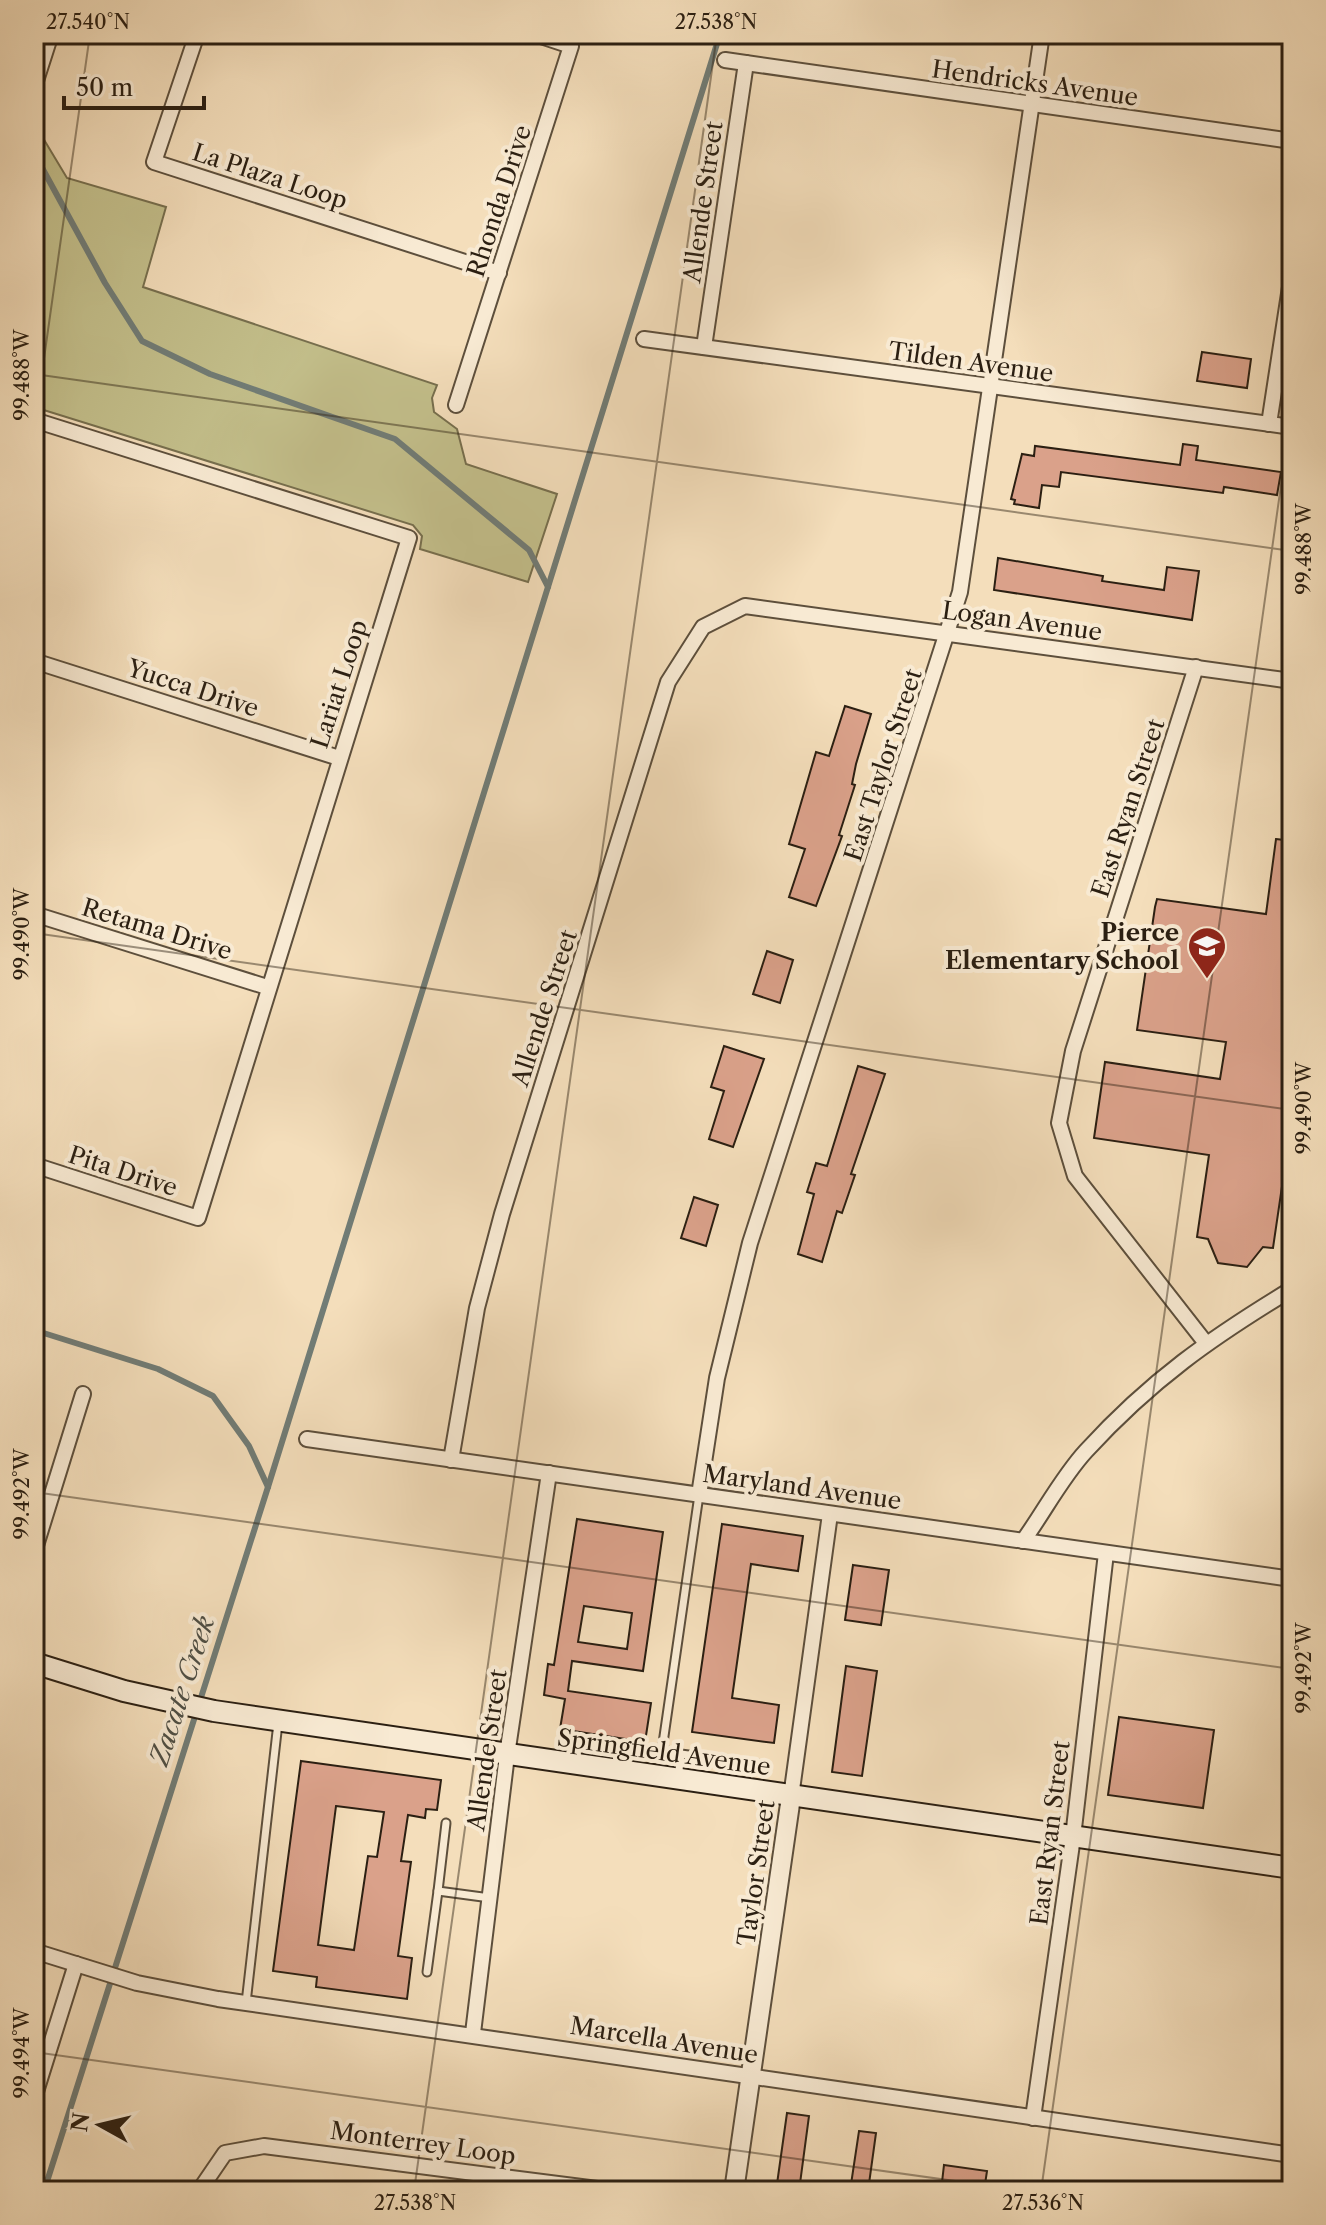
<svg xmlns="http://www.w3.org/2000/svg" width="1326" height="2225" font-family="'Libre Caslon Text',serif">
	<style>
		.green { fill: #c3bf8b; stroke: #776f4e; stroke-width: 2 }
		.lines { fill: none; stroke-linecap: round; stroke-linejoin: round }
		.stream { stroke: #717c76; stroke-width: 6 }
		.building { fill: #daa18a; stroke: #2b1f12; stroke-width: 2; fill-rule: evenodd }
		.service-casing { stroke: #5d4f3c; stroke-width: 11 }
		.minor-casing { stroke: #5d4f3c; stroke-width: 18 }
		.tertiary-casing { stroke: #5d4f3c; stroke-width: 22 }
		.secondary-casing { stroke: #2b1f12; stroke-width: 24 }
		.service { stroke: #f8ead3; stroke-width: 7 }
		.minor { stroke: #f8ead3; stroke-width: 14 }
		.tertiary { stroke: #f8ead3; stroke-width: 18 }
		.secondary { stroke: #f8ead3; stroke-width: 20 }
		.ticks { fill: none; stroke: #2b1f12; stroke-width: 2; stroke-opacity: 0.45 }
		.labels { text-anchor: middle; dominant-baseline: central; stroke-width: 8; stroke-linejoin: round; paint-order: stroke }
		.street-label { font-size: 24px; fill: #2b1f12; stroke: #f8ead3 }
		.poi-label { font-size: 24px; font-weight: bold; fill: #2b1f12; stroke: #f8ead3; text-anchor: end }
		.water-label { font-size: 26px; font-style: italic; fill: #4e4e44; stroke: #f8ead3 }
		.neatline { fill: none; stroke: #2b1f12; stroke-width: 3 }
		.ticks-label { font-size: 20px; text-anchor: middle; fill: #2b1f12 }
	</style>
	<rect width="100%" height="100%" fill="#f4debb"/>
	<filter id="stains"><feTurbulence type="fractalNoise" baseFrequency=".0025" numOctaves="4"/><feColorMatrix values="0 0 0 0 .2 0 0 0 0 .09 0 0 0 0 .02 0 0 0 .5 -.17"/></filter>
	<radialGradient id="worn" r=".72"><stop offset=".6" stop-color="#630" stop-opacity="0"/><stop offset="1" stop-color="#630" stop-opacity=".3"/></radialGradient>
	<path class="green" d="M37 128 67 178 166 207 143 287 437 385 432 398 434 412 457 429 466 464 557 494 528 582 420 549 422 536 413 525 34 407V139Z"/>
	<g class="lines">
		<g class="stream">
			<path d="M34 153 105 283 142 341 210 374 395 439 529 550 548 587"/>
			<path d="M34 1330 158 1369 213 1396 249 1446 268 1487"/>
			<path d="M44 2191 268 1487 720 34"/>
		</g>
	</g>
	<g class="building">
		<path d="M1202 352 1251 359 1247 388 1197 381Z"/>
		<path d="M1183 444 1198 446 1196 460 1281 472 1277 495 1224 487 1223 493 1061 472 1059 487 1042 485 1039 508 1014 504 1015 500 1011 499 1022 454 1034 456 1035 446 1180 465Z"/>
		<path d="M998 558 1103 576 1102 581 1164 590 1167 567 1199 571 1192 620 994 590Z"/>
		<path d="M845 706 871 714 856 764 852 784 855 785 839 835 842 836 816 906 789 897 805 849 789 844 816 752 829 756Z"/>
		<path d="M1276 839 1292 841V1167L1285 1166 1273 1248 1263 1247 1247 1267 1218 1263 1208 1239 1197 1237 1209 1155 1094 1138 1105 1062 1220 1079 1226 1042 1137 1030 1155 907 1157 899 1266 914Z"/>
		<path d="M767 951 793 960 780 1003 753 994Z"/>
		<path d="M724 1046 764 1059 733 1147 709 1139 724 1091 711 1087Z"/>
		<path d="M858 1066 885 1074 851 1174 855 1175 842 1213 837 1211 822 1262 798 1254 814 1194 807 1192 816 1163 827 1166Z"/>
		<path d="M694 1197 718 1205 706 1246 681 1238Z"/>
		<path d="M577 1519 663 1532 643 1671 572 1661 568 1691 651 1703 645 1742 560 1729 565 1699 544 1695 548 1664 554 1665ZM584 1606 632 1613 627 1649 578 1642Z"/>
		<path d="M722 1524 803 1536 798 1571 751 1564 732 1698 779 1705 774 1743 692 1732Z"/>
		<path d="M853 1565 889 1570 881 1625 845 1620Z"/>
		<path d="M846 1666 877 1671 862 1776 832 1772Z"/>
		<path d="M1119 1717 1214 1730 1203 1808 1108 1795Z"/>
		<path d="M301 1761 441 1780 437 1810 426 1809 425 1818 408 1815 401 1861 411 1862 398 1956 412 1958 407 1999 316 1987 317 1977 273 1971ZM336 1806 384 1812 377 1857 368 1856 354 1950 318 1945Z"/>
		<path d="M787 2113 809 2116 799 2191H776Z"/>
		<path d="M859 2131 876 2133 868 2191H850Z"/>
		<path d="M944 2165 987 2171 984 2191H941Z"/>
	</g>
	<g class="lines">
		<defs>
			<g id="service">
				<path d="M681 1754 763 1765"/>
				<path d="M678 1778 681 1754 662 1750 699 1495"/>
				<path d="M446 1823 438 1891 490 1898"/>
				<path d="M427 1972 438 1891"/>
				<path d="M246 2003 278 1723"/>
			</g>
			<g id="minor">
				<path d="M197 34 154 162 499 273"/>
				<path d="M725 60 1292 141"/>
				<path d="M34 87 51 34"/>
				<path d="M644 339 1292 427"/>
				<path d="M704 347 746 63"/>
				<path d="M456 405 571 46 535 34"/>
				<path d="M34 420 409 538 198 1218 34 1165"/>
				<path d="M1269 424 1292 274"/>
				<path d="M34 661 339 758"/>
				<path d="M1196 667 1073 1051 1059 1123 1075 1176 1205 1342"/>
				<path d="M34 914 267 987"/>
				<path d="M307 1439 1292 1579"/>
				<path d="M451 1460 477 1308 502 1214 668 682 703 627 745 606 1292 681"/>
				<path d="M699 1495 717 1378 750 1243 960 592 1042 34"/>
				<path d="M1023 1541C1044 1512 1062 1477 1086 1451 1151 1380 1211 1338 1292 1289"/>
				<path d="M34 1552 83 1394"/>
				<path d="M791 1797 830 1514"/>
				<path d="M34 1951 137 1983 218 1999 1292 2155"/>
				<path d="M473 2033 507 1755 549 1473"/>
				<path d="M34 2098 76 1964"/>
				<path d="M1033 2118 1073 1837 1106 1553"/>
				<path d="M199 2191 225 2153 264 2146 613 2191"/>
			</g>
			<path id="tertiary" d="M734 2191 791 1797"/>
			<path id="secondary" d="M34 1663 124 1691 214 1711 1292 1868"/>
		</defs>
		<use href="#service" class="service-casing"/>
		<use href="#minor" class="minor-casing"/>
		<use href="#tertiary" class="tertiary-casing"/>
		<use href="#secondary" class="secondary-casing"/>
		<use href="#service" class="service"/>
		<use href="#minor" class="minor"/>
		<use href="#tertiary" class="tertiary"/>
		<use href="#secondary" class="secondary"/>
	</g>
	<path class="ticks" d="M34 374 1292 551M34 429 90 34M34 933 1292 1110M34 1492 1292 1669M34 2052 1026 2191M414 2191 717 34M1041 2191 1292 407"/>
	<defs>
		<symbol id="school-pin" viewBox="-11 -11 22 30"><path d="M0 17L-7.5 6A9.5 9.5 0 1 1 7.5 6Z" fill="#8f2418" stroke="#f8ead3"/><path d="M0-5L7-2L0 1L-7-2ZM-4 1L0 2.5L4 1V4Q0 6-4 4Z" fill="#fff"/></symbol>
	</defs>
	<g fill-rule="evenodd">
		<use href="#school-pin" x="1185" y="924" width="44" height="60"/>
	</g>
	<g class="labels">
		<g class="street-label">
			<text transform="translate(1035 83) rotate(8)">Hendricks Avenue</text>
			<text transform="translate(270 176) rotate(18)">La Plaza Loop</text>
			<text transform="translate(499 201) rotate(-72)">Rhonda Drive</text>
			<text transform="translate(703 202) rotate(-82)">Allende Street</text>
			<text transform="translate(971 362) rotate(8)">Tilden Avenue</text>
			<text transform="translate(1022 621) rotate(8)">Logan Avenue</text>
			<text transform="translate(339 684) rotate(-72)">Lariat Loop</text>
			<text transform="translate(193 688) rotate(18)">Yucca Drive</text>
			<text transform="translate(883 765) rotate(-72)">East Taylor Street</text>
			<text transform="translate(1128 808) rotate(-72)">East Ryan Street</text>
			<text transform="translate(157 929) rotate(17)">Retama Drive</text>
			<text transform="translate(544 1008) rotate(-72)">Allende Street</text>
			<text transform="translate(123 1171) rotate(18)">Pita Drive</text>
			<text transform="translate(802 1487) rotate(8)">Maryland Avenue</text>
			<text transform="translate(487 1750) rotate(-82)">Allende Street</text>
			<text transform="translate(664 1752) rotate(8)">Springfield Avenue</text>
			<text transform="translate(1050 1833) rotate(-83)">East Ryan Street</text>
			<text transform="translate(756 1873) rotate(-82)">Taylor Street</text>
			<text transform="translate(664 2040) rotate(9)">Marcella Avenue</text>
			<text transform="translate(423 2143) rotate(8)">Monterrey Loop</text>
		</g>
		<g class="poi-label">
			<text x="1179" y="932">Pierce<tspan x="1179" dy="28">Elementary School</tspan></text>
		</g>
		<g class="water-label">
			<text transform="translate(182 1691) rotate(-72)">Zacate Creek</text>
		</g>
	</g>
	<rect width="1326" height="2225" fill="none" stroke="#f4debb" stroke-width="88"/>
	<g transform="translate(100 2125) rotate(278)" stroke="#f8ead3" stroke-width="6" paint-order="stroke">
	<path d="M0-6L14 30L0 20L-14 30Z" fill="#2b1f12"/>
	<text y="-12" font-size="22" font-weight="bold" text-anchor="middle" fill="#2b1f12">N</text>
	</g>
	<path d="M64 96v12h140v-12" fill="none" stroke="#2b1f12" stroke-width="4"/>
	<text x="76" y="96" font-size="24" fill="#2b1f12" stroke="#f8ead3" stroke-width="6" paint-order="stroke">50 m</text>
	<rect x="44" y="44" width="1238" height="2137" class="neatline"/>
	<g class="ticks-label">
		<text x="88" y="29">27.540°N</text>
		<text x="716" y="29">27.538°N</text>
		<text transform="translate(22 375) rotate(-90)" y="7">99.488°W</text>
		<text transform="translate(1304 549) rotate(-90)" y="7">99.488°W</text>
		<text transform="translate(22 934) rotate(-90)" y="7">99.490°W</text>
		<text transform="translate(1304 1108) rotate(-90)" y="7">99.490°W</text>
		<text transform="translate(22 1494) rotate(-90)" y="7">99.492°W</text>
		<text transform="translate(1304 1668) rotate(-90)" y="7">99.492°W</text>
		<text transform="translate(22 2053) rotate(-90)" y="7">99.494°W</text>
		<text x="415" y="2210">27.538°N</text>
		<text x="1043" y="2210">27.536°N</text>
	</g>
	<rect width="100%" height="100%" filter="url(#stains)"/>
	<rect width="100%" height="100%" fill="url(#worn)"/>
</svg>
